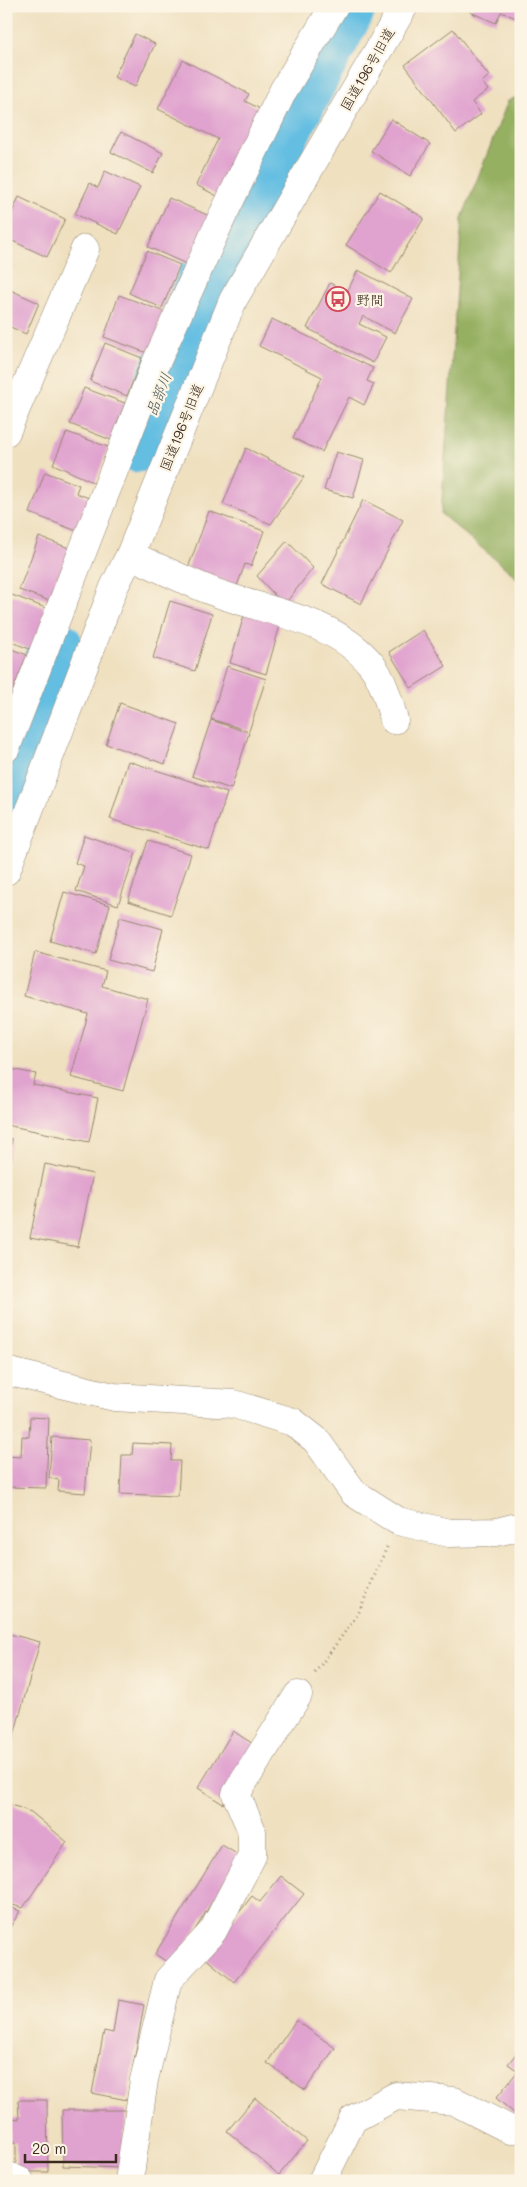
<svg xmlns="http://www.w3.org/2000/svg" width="527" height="2187" font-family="Mali,'Klee One',sans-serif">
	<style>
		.forest { fill: #96b062; stroke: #686d40 }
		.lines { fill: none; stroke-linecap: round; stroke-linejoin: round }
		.river { stroke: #64bee2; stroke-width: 55 }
		.building { fill: #e0a2cf }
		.minor-casing { stroke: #95856f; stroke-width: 29 }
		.path { stroke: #95856f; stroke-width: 3; stroke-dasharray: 1 4; stroke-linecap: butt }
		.minor { stroke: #fff; stroke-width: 28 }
		.labels { text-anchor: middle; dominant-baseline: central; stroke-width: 4.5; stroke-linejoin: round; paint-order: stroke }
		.street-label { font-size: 14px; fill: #3b2a1e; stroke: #fcf5e5 }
		.poi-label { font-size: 14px; fill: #3b2a1e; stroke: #fcf5e5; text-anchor: start }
		.water-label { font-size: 15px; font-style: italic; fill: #475659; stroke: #fcf5e5 }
	</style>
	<rect width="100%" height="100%" fill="#fcf5e5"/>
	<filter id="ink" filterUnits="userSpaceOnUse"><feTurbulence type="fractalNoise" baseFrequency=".02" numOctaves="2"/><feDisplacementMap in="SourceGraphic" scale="10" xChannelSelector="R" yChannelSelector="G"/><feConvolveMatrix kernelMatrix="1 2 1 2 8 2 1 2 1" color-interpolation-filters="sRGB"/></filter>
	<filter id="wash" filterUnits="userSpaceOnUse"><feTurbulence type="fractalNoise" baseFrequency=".0096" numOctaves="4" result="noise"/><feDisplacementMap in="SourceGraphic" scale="20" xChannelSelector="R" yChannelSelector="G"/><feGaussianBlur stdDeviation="1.12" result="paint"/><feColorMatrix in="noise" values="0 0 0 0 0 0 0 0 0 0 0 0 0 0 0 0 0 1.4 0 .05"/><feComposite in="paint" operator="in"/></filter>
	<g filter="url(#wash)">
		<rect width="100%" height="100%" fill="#efe0c0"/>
		<path class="forest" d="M521 95V585L514 575 441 514 462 218 508 101Z"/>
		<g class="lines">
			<g class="river">
				<path d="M138 445 206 277 349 6"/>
				<path d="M6 799 56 647"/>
			</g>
		</g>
		<g id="blocks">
			<g class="building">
				<path d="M472 6H521V20L501 12 496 23 470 12Z"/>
				<path d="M453 29 489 76 482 82 488 90 472 102 481 114 456 133 405 65Z"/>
				<path d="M135 34 155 44 135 87 114 77Z"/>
				<path d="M183 60 249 94 245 101 266 112 223 199 196 185 218 139 158 109Z"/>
				<path d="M391 119 430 144 410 176 371 151Z"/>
				<path d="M121 132 163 153 153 173 111 152Z"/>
				<path d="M105 171 140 187 118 234 75 214 90 183 98 188Z"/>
				<path d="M380 191 424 218 391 273 346 245Z"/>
				<path d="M19 197 65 219 47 257 6 238V225Z"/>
				<path d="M169 198 214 218 193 267 148 247Z"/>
				<path d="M147 251 180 265 162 308 129 293Z"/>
				<path d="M358 270 413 299 395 333 363 316 359 324 386 337 373 363 307 328 330 283 347 292Z"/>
				<path d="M6 288 39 303 26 334 6 325Z"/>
				<path d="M119 295 165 312 150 354 104 337Z"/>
				<path d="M272 319 373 368 367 381 374 384 364 405 349 397 322 452 293 438 322 377 259 346Z"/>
				<path d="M105 343 142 358 127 396 90 381Z"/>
				<path d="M84 388 125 403 111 440 70 424Z"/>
				<path d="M67 432 108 447 95 483 53 464Z"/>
				<path d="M246 448 304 477 271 524 223 504Z"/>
				<path d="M336 452 364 460 353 498 324 490Z"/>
				<path d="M45 472 79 485 76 493 94 500 82 533 30 513Z"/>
				<path d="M363 500 403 520 361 604 322 584Z"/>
				<path d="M209 511 264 531 251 566 245 564 237 586 188 568Z"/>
				<path d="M39 537 72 549 53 602 19 590Z"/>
				<path d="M287 541 313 568 284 605 257 576Z"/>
				<path d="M12 595 51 610 35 651 6 640V608Z"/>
				<path d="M170 601 212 614 195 671 153 658Z"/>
				<path d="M245 612 281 622 266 674 230 663Z"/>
				<path d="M423 630 446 666 411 688 389 652Z"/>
				<path d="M6 647 27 655 11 695 6 693Z"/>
				<path d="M227 666 266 679 249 731 211 719Z"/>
				<path d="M120 703 179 724 165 764 106 744Z"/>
				<path d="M211 720 249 733 231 789 192 776Z"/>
				<path d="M128 761 227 793 209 850 110 819Z"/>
				<path d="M84 835 136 853 118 905 76 891 84 866 75 863Z"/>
				<path d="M148 841 191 854 171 915 128 901Z"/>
				<path d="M64 892 110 905 96 954 50 941Z"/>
				<path d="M120 917 163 929 152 972 108 960Z"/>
				<path d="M35 952 106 971 102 986 148 999 123 1091 71 1077 88 1014 24 996Z"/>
				<path d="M6 1068 36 1074 33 1085 98 1098 89 1142 6 1125Z"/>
				<path d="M6 1138 12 1139 7 1161H6Z"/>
				<path d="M45 1164 93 1174 78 1247 30 1238Z"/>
				<path d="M30 1417 49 1418 46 1488 6 1487V1456L21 1457 22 1436 29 1437Z"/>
				<path d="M52 1437 90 1440 85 1493 58 1491 59 1480 49 1478Z"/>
				<path d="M133 1443 172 1445 171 1461H180L178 1496 120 1494 122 1455H132Z"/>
				<path d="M6 1633 40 1642 7 1760 6 1759Z"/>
				<path d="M233 1731 258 1747 223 1804 198 1788Z"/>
				<path d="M6 1803 31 1812 67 1842 23 1908 6 1903Z"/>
				<path d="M222 1845 240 1856 173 1966 155 1954Z"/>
				<path d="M281 1876 304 1894 234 1982 204 1957 252 1896 260 1902Z"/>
				<path d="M6 1906 20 1911 6 1934Z"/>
				<path d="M118 2000 144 2005 127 2100 92 2093 104 2031 113 2033Z"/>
				<path d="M296 2020 335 2048 305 2090 267 2063Z"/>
				<path d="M521 2047V2119L496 2098 518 2071 508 2064Z"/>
				<path d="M255 2098 307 2141 279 2175 227 2131Z"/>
				<path d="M18 2100H47L48 2172H16V2142H10V2118L19 2119Z"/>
				<path d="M62 2110H126L122 2168 63 2166Z"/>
			</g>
		</g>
	</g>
	<g filter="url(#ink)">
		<use href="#blocks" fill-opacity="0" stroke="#95856f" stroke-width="1"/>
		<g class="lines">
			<defs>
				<g id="minor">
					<path d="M6 432 85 249"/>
					<path d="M130 555C158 567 185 581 214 592 266 612 333 618 371 664 383 679 389 702 394 720"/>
					<path d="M6 748 155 365 222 217 283 91 334 6"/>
					<path d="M6 871 114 587 130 555 233 300 404 6"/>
					<path d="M6 1371 114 1397 234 1404 293 1422 316 1440 354 1493 398 1521 449 1533 497 1532 521 1526"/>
					<path d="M6 2175 20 2181"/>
					<path d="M129 2181 144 2080 168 1980 213 1931 252 1856V1831L236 1794 298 1695"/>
					<path d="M322 2181 353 2119 396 2096 454 2101 511 2130"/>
				</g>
			</defs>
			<use href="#minor" class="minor-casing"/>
			<path class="path" d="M315 1673 358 1614 387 1547"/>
			<use href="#minor" class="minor"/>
		</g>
	</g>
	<defs>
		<symbol id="bus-ring" viewBox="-11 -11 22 22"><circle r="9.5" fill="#fcf5e5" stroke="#d1495b" stroke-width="1.5"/><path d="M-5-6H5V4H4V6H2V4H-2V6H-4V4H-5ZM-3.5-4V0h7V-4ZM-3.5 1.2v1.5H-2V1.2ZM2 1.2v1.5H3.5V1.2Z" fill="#d1495b"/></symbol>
	</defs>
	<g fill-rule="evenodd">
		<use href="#bus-ring" x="324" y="285" width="28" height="28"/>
	</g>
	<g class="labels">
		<g class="street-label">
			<text transform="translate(367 69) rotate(-60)">国道196号旧道</text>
			<text transform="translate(181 427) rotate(-68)">国道196号旧道</text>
		</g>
		<g class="poi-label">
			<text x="356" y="299">野間</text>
		</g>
		<g class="water-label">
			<text transform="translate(158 394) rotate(-68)">品部川</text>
		</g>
	</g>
	<rect width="527" height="2187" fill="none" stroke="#fcf5e5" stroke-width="25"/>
	<path d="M25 2154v8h91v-8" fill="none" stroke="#3b2a1e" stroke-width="2.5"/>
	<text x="32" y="2154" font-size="15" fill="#3b2a1e" stroke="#fcf5e5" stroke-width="4" paint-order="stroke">20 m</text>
</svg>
